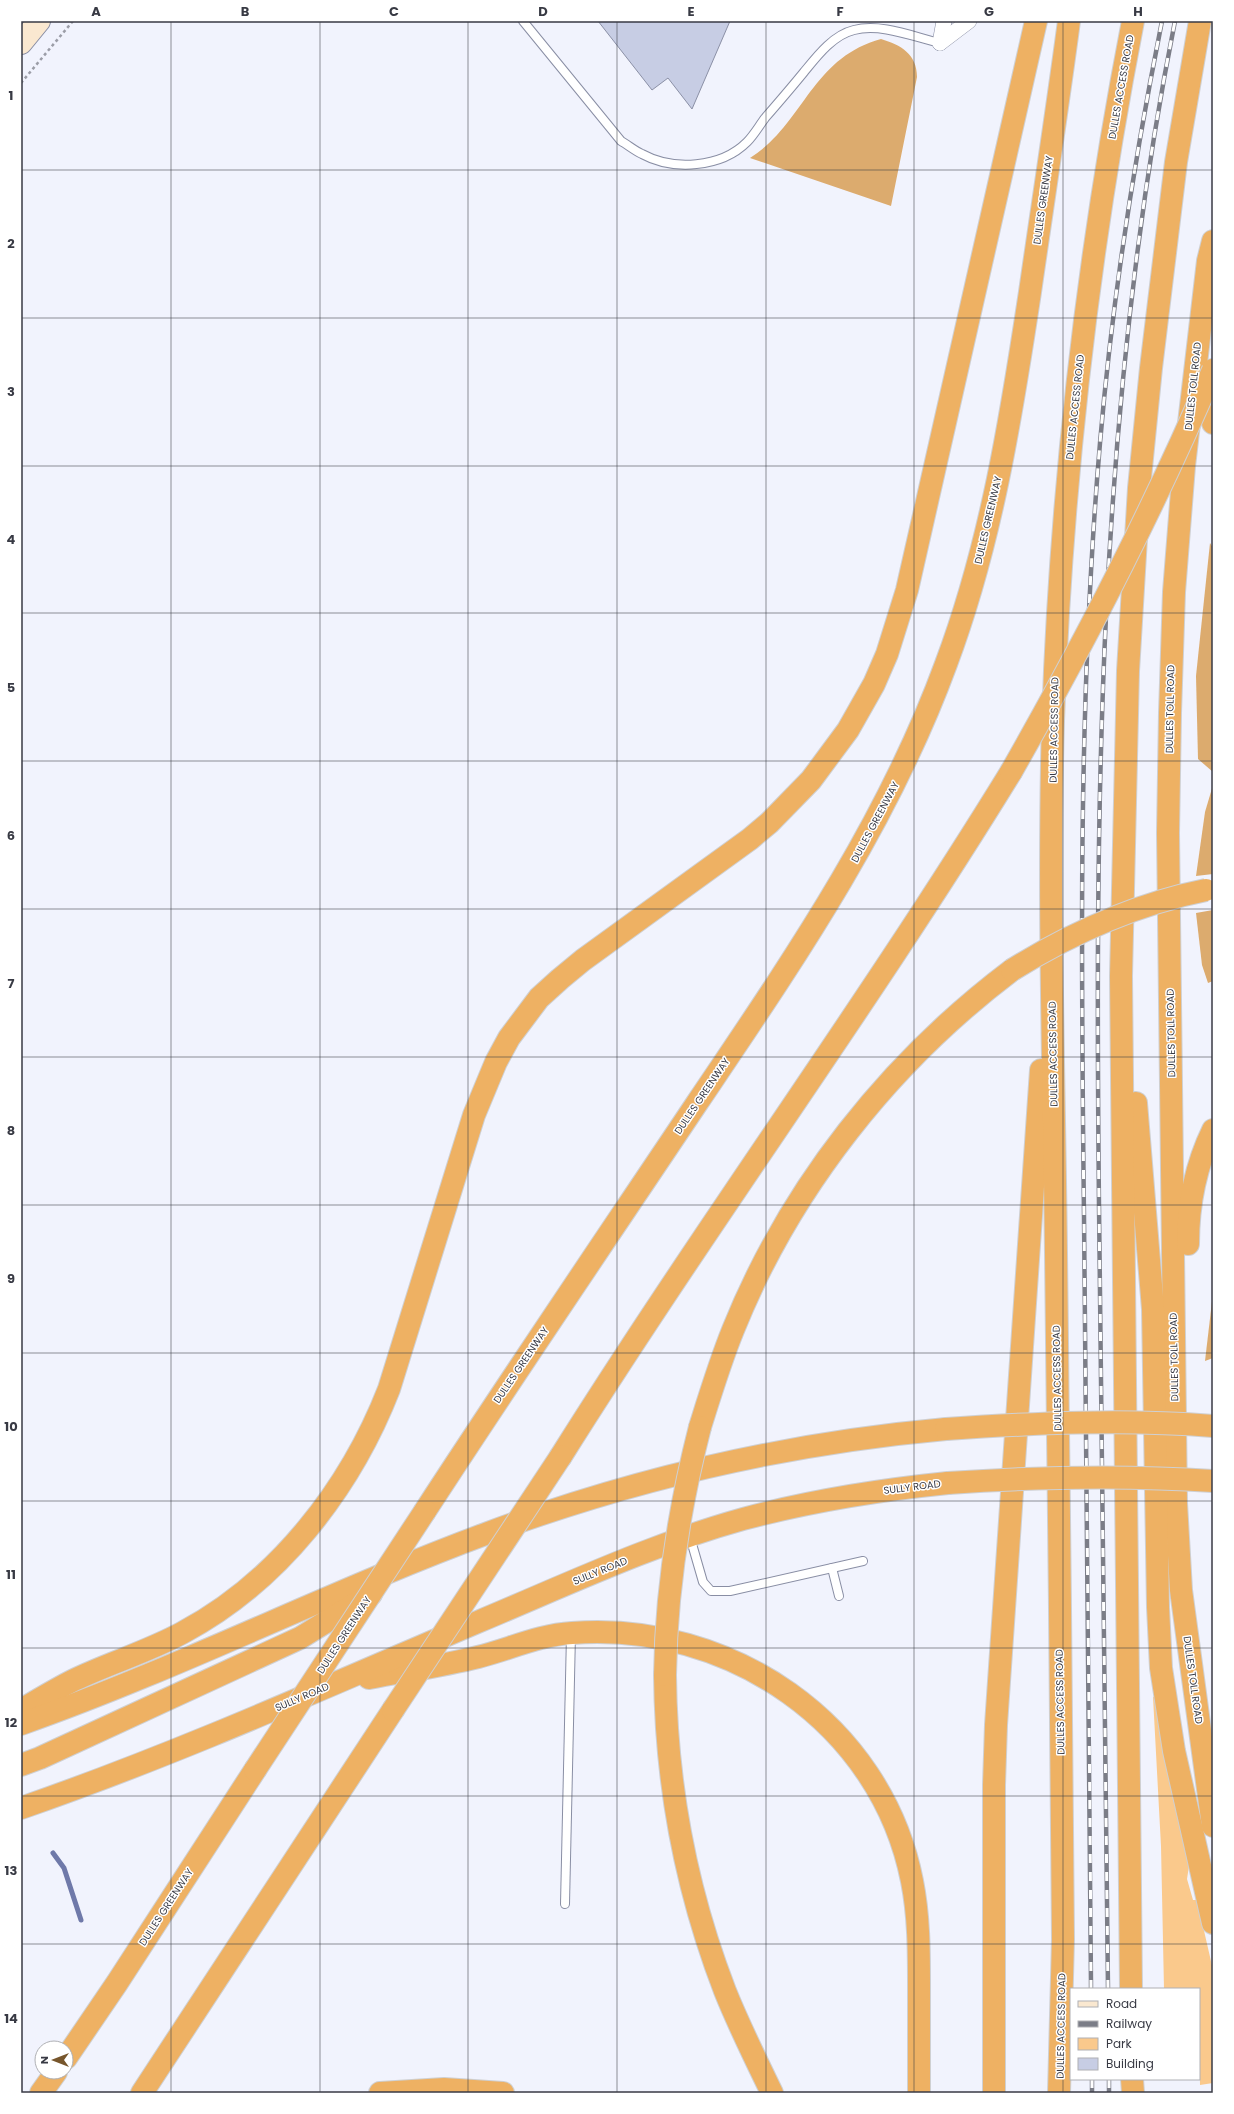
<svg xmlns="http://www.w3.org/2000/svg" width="1234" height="2114" font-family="Poppins,sans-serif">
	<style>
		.green { fill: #fac98c }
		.forest { fill: #dcab6e }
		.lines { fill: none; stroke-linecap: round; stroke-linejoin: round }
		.stream { stroke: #6f79a9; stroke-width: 5 }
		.building { fill: #c7cde4; stroke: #8b90a6 }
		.lane-casing { stroke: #898ea4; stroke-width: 10 }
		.street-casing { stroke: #898ea4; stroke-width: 16 }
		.secondary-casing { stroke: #898ea4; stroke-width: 24 }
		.highway-casing { stroke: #cfd0d2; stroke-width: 24 }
		.path { stroke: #9b9da7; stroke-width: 2.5; stroke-dasharray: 3 3; stroke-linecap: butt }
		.lane { stroke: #fff; stroke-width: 8 }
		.street { stroke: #fff; stroke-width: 15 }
		.secondary { stroke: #fae8d0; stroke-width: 22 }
		.highway { stroke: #eeb163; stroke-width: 22 }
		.rail-casing { stroke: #7b7d87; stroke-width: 4.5 }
		.rail { stroke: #fff; stroke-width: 3; stroke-dasharray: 9; stroke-linecap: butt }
		.highway-bridge-casing { stroke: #cfd0d2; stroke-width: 24; stroke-linecap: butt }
		.highway-bridge { stroke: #eeb163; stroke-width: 22 }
		.grid { fill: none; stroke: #383a44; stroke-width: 1; stroke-opacity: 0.55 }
		.labels { text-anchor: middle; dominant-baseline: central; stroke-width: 3; stroke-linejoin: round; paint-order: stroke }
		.street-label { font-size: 10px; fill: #383a44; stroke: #fff }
		.neatline { fill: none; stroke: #383a44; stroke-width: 1.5 }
		.grid-label { font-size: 13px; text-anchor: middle; font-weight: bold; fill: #383a44 }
	</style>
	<rect width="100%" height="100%" fill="#f1f3fd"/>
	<path class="green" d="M1156 1696 1174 1800 1189 1866 1187 1879 1193 1900H1197L1213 1970V2083L1200 2085 1199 1989H1164L1161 1846 1153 1697Z"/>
	<g class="forest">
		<path d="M881 39C901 45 917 54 917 77L891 206 750 158C804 124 811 58 881 39Z"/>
		<path d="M1210 543 1213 548V772L1198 759 1196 676Z"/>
		<path d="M1213 785V874L1196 876 1205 812Z"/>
		<path d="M1213 910V981L1208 983 1202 965 1196 913Z"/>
		<path d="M1213 1293V1358L1205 1361Z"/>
	</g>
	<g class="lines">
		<path class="stream" d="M53 1853 64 1868 81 1920"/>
	</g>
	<path class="building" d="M598 21H730L692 109 668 78 652 90Z"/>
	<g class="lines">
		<defs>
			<g id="lane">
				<path d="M523 21 621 141C628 145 635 151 642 154 673 171 721 168 747 142 754 135 759 126 765 118 778 103 791 88 804 72 817 56 833 35 854 30 881 23 914 37 940 43"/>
				<path d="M690 1537 703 1582 711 1591H730L863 1561"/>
				<path d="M832 1568 839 1596"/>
				<path d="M565 1904 571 1634"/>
			</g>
			<g id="street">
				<path d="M940 43 969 21"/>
				<path d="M940 43 944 21"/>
			</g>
			<path id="secondary" d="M21 43 39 21"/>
			<g id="highway">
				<path d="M1213 241 1208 261 1184 466 1174 592 1170 713 1168 833 1176 1503 1181 1590 1213 1826"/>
				<path d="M1213 370V423"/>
				<path d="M1136 1103 1153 1309 1158 1607 1161 1668 1174 1751 1213 1923"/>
				<path d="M1188 1244C1188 1203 1195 1167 1213 1130"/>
				<path d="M700 1427C710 1395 720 1362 733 1330 790 1188 890 1062 1012 970"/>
				<path d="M561 1456C706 1225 868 1005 1011 772"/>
				<path d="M425 1511C514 1374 606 1239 697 1103 792 962 887 825 946 664 991 544 1011 418 1030 292 1043 202 1057 111 1069 21"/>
				<path d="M665 1675C666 1783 686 1890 725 1991 739 2026 756 2060 772 2093"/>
				<path d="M369 1678C405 1671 442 1666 478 1657 510 1649 539 1635 572 1633 729 1621 881 1723 912 1881 919 1916 919 1951 919 1987 919 2022 919 2058 919 2093"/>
				<path d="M21 1710C38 1700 56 1689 74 1680 109 1663 147 1652 182 1633 278 1582 350 1489 389 1389L474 1115 496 1062 509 1038 539 998 560 979 583 960 750 839 769 823 811 780 848 730 874 684 887 654 907 590 1036 21"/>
				<path d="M21 1724C180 1668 331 1591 488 1533 636 1478 790 1443 946 1429"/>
				<path d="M21 1765 40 1758 300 1638 371 1594"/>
				<path d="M21 1808C177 1754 328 1686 480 1621 566 1585 653 1544 743 1519 810 1501 879 1490 948 1483"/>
				<path d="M1131 1989 1121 976 1128 671 1139 488 1151 368 1176 162 1200 21"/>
				<path d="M66 2058 117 1983 255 1770"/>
				<path d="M1132 2079 1133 2093"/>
				<path d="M41 2093 56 2072"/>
				<path d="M142 2093 393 1710"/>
				<path d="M380 2093 444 2089 503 2093"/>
				<path d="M994 2093V1785L996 1725 1041 1070"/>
				<path d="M1059 2093 1063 1939C1061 1710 1059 1482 1056 1253 1054 1076 1048 898 1053 721 1061 486 1088 252 1133 21"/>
			</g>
		</defs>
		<use href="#lane" class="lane-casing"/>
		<use href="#street" class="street-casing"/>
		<use href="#secondary" class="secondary-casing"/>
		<use href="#highway" class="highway-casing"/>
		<path class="path" d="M21 83 73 21"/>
		<use href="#lane" class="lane"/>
		<use href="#street" class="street"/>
		<use href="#secondary" class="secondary"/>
		<use href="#highway" class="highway"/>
		<defs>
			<g id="rail">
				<path d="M1091 1989C1090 1731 1086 1473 1084 1216 1081 958 1078 700 1100 443 1112 301 1134 161 1162 21"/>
				<path d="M1108 1989C1105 1728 1102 1467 1099 1206 1095 810 1097 411 1175 21"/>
				<path d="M1092 2079V2093"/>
				<path d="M1109 2079V2093"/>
			</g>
		</defs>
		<use href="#rail" class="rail-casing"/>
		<use href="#rail" class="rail"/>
		<defs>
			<g id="highway-bridge">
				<path d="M1011 772C1085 642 1154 508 1213 370"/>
				<path d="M1012 970C1073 932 1136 904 1206 890"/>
				<path d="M946 1429C1035 1423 1124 1419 1213 1426"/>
				<path d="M948 1483C1036 1477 1124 1475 1213 1481"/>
				<path d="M665 1675C666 1591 679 1509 700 1427"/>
				<path d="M393 1710 561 1456"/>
				<path d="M255 1770 425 1511"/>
			</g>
		</defs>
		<use href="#highway-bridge" class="highway-bridge-casing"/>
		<use href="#highway-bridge" class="highway-bridge"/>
	</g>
	<path class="grid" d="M171 21V2093M320 21V2093M468 21V2093M617 21V2093M766 21V2093M914 21V2093M1063 21V2093M21 170H1213M21 318H1213M21 466H1213M21 613H1213M21 761H1213M21 909H1213M21 1057H1213M21 1205H1213M21 1353H1213M21 1501H1213M21 1648H1213M21 1796H1213M21 1944H1213"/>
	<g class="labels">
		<g class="street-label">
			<text transform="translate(1121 87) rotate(-80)">DULLES ACCESS ROAD</text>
			<text transform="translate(1043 200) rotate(-82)">DULLES GREENWAY</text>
			<text transform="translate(1193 386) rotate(-84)">DULLES TOLL ROAD</text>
			<text transform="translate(1075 407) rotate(-84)">DULLES ACCESS ROAD</text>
			<text transform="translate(988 520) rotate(-77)">DULLES GREENWAY</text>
			<text transform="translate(1170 709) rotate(-89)">DULLES TOLL ROAD</text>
			<text transform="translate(1054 730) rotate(-89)">DULLES ACCESS ROAD</text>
			<text transform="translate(875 822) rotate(-62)">DULLES GREENWAY</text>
			<text transform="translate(1171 1033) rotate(-91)">DULLES TOLL ROAD</text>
			<text transform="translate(1053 1054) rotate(-91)">DULLES ACCESS ROAD</text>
			<text transform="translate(702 1096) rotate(-56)">DULLES GREENWAY</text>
			<text transform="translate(1174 1357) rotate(-91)">DULLES TOLL ROAD</text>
			<text transform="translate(521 1365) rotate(-56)">DULLES GREENWAY</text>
			<text transform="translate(1057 1378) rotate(-91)">DULLES ACCESS ROAD</text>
			<text transform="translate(912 1487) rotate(-7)">SULLY ROAD</text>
			<text transform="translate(600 1571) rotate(-22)">SULLY ROAD</text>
			<text transform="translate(344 1635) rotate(-57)">DULLES GREENWAY</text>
			<text transform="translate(1193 1680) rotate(82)">DULLES TOLL ROAD</text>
			<text transform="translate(302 1697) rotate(-23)">SULLY ROAD</text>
			<text transform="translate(1060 1702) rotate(-91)">DULLES ACCESS ROAD</text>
			<text transform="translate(166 1907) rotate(-57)">DULLES GREENWAY</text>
			<text transform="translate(1061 2026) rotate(-89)">DULLES ACCESS ROAD</text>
		</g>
	</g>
	<rect width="1234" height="2114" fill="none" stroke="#ffffff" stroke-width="44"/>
	<rect x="1070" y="1988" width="130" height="92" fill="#ffffff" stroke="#afb0b4"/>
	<rect x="1078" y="2001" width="20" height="6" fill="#fae8d0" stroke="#afb0b4"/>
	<text x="1106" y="2008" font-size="12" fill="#383a44">Road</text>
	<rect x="1078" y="2021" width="20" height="6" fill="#7b7d87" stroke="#afb0b4"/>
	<text x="1106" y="2028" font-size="12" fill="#383a44">Railway</text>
	<rect x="1078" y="2038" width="20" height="12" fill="#fac98c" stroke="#afb0b4"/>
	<text x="1106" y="2048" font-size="12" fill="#383a44">Park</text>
	<rect x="1078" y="2058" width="20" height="12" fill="#c7cde4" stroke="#afb0b4"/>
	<text x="1106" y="2068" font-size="12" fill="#383a44">Building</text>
	<g transform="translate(54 2060) rotate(270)"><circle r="19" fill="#ffffff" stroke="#afb0b4"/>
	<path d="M0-3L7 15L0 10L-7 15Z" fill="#77562c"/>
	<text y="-6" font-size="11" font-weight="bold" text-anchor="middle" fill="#383a44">N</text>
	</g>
	<rect x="22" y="22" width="1190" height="2070" class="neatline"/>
	<g class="grid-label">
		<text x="96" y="16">A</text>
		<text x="245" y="16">B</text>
		<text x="394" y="16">C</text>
		<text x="543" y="16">D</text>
		<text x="691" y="16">E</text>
		<text x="840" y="16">F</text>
		<text x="989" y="16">G</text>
		<text x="1138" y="16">H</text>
		<text x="11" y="100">1</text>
		<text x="11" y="248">2</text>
		<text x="11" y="396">3</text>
		<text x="11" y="544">4</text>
		<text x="11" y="692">5</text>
		<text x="11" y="840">6</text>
		<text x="11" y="988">7</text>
		<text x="11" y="1135">8</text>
		<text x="11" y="1283">9</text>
		<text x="11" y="1431">10</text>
		<text x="11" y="1579">11</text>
		<text x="11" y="1727">12</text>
		<text x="11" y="1875">13</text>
		<text x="11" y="2023">14</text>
	</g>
</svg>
